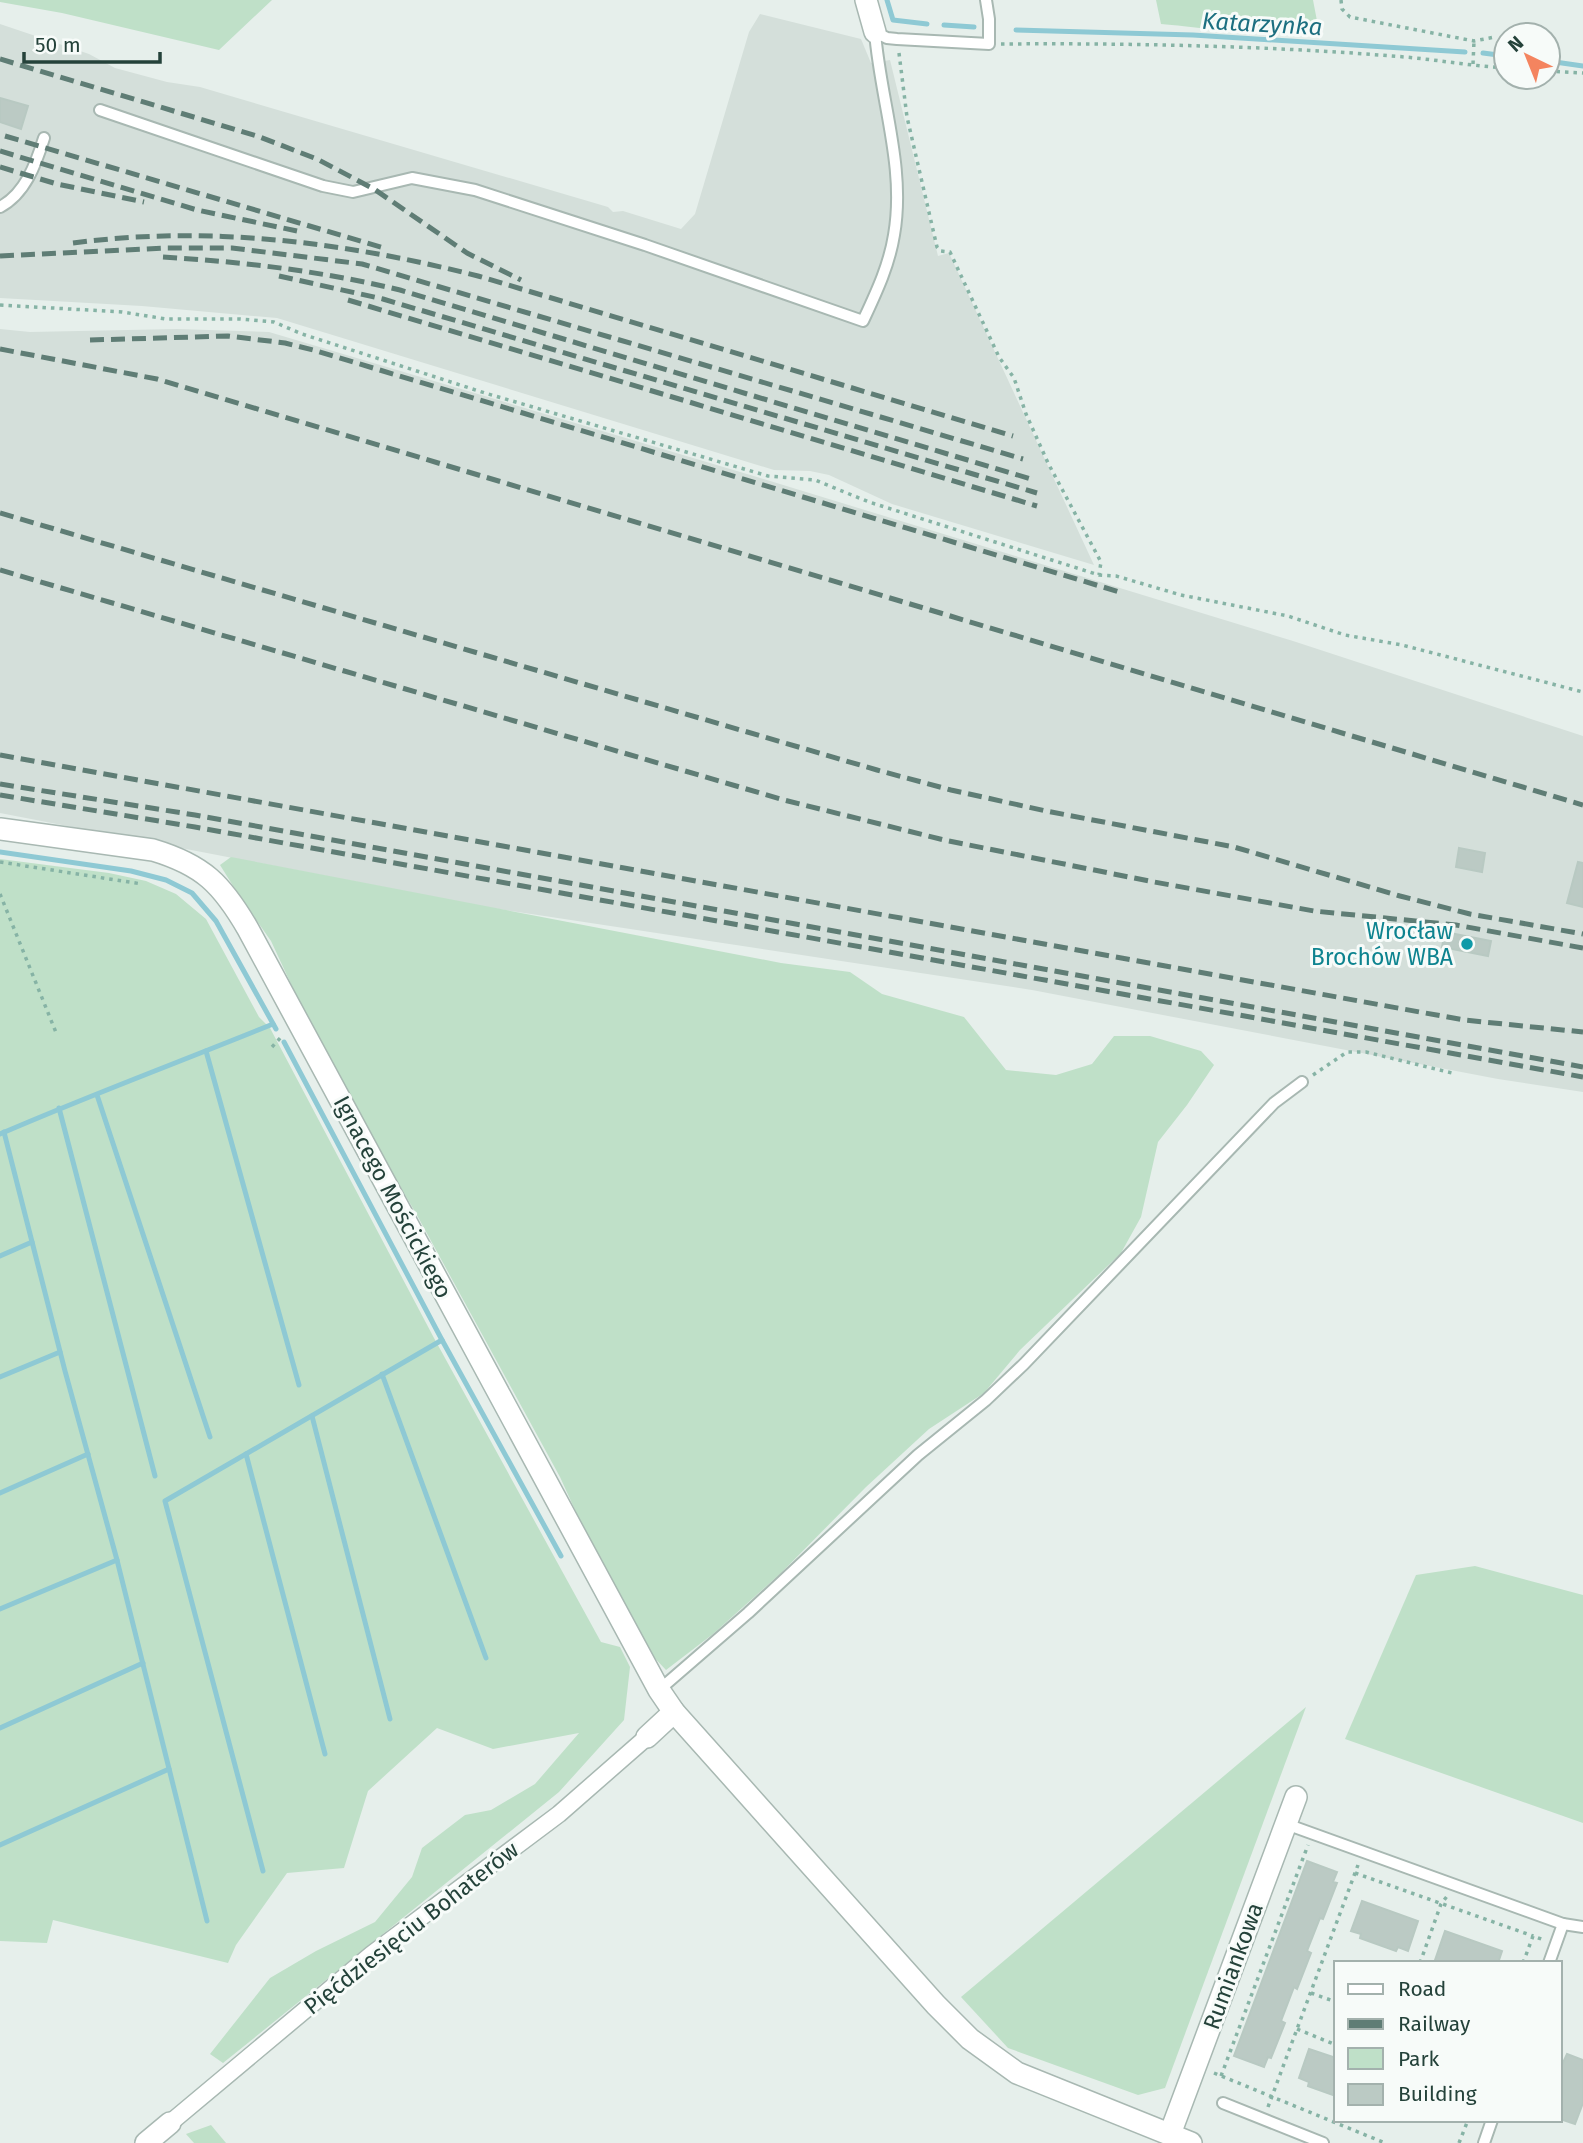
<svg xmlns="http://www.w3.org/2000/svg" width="1583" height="2143" font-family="'Fira Sans',sans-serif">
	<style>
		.built { fill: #d4dfda }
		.green { fill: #bfe0c8 }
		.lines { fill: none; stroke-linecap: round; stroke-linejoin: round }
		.stream { stroke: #8ec9d4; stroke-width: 5 }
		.building { fill: #bbcac4; stroke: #b8c9c2; stroke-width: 2 }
		.service-casing { stroke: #a8b8b2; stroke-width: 14 }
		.pedestrian-casing { stroke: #a8b8b2; stroke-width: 19 }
		.minor-casing { stroke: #a8b8b2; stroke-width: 24 }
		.path { stroke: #86b3a5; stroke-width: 3.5; stroke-dasharray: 3.5 5; stroke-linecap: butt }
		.service { stroke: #fff; stroke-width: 10 }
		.pedestrian { stroke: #fff; stroke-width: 16 }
		.minor { stroke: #fff; stroke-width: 21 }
		.rail { stroke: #5f7d75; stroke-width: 5; stroke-dasharray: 14 7; stroke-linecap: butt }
		.culture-dot { fill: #0f9aa8; stroke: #f7fbf9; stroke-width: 2.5 }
		.labels { text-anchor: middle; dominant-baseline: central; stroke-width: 6; stroke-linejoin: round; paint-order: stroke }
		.culture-label { font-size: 23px; fill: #0d838f; stroke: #f7fbf9; text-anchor: end }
		.street-label { font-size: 23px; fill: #24423a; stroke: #f7fbf9 }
		.water-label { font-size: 24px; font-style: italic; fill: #1c6f80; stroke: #f7fbf9 }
	</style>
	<rect width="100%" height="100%" fill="#e6efeb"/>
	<g class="built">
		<path d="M760 14 861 39 871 63 890 60 938 256 949 253 1094 565 892 504 829 475 810 471 774 470 277 318 142 306 0 298V24L89 54 115 68 167 82 200 87 608 207 613 212 623 211 681 229 695 214 749 32Z"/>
		<path d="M0 329 30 332 177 329 269 332 757 477 1293 641 1583 736V1092L1498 1079 1032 990 492 908 0 813Z"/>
	</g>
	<g class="green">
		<path d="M0 0H272L219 50 62 13 0 2Z"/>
		<path d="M1156 0H1313L1318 26C1285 42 1201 27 1161 24Z"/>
		<path d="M231 857 781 963 850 972 882 994 964 1017 1006 1070 1056 1075 1092 1064 1114 1036H1150L1201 1051 1214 1065 1187 1105 1158 1142 1141 1217 1121 1253 1020 1350 984 1393 929 1429 866 1487 781 1573 713 1634 666 1670 649 1652 596 1556 560 1477 418 1217 324 1055 271 941 240 897 220 865Z"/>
		<path d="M0 859 109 873 146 881 176 894 206 919 259 1017 270 1028 434 1338 601 1642 620 1647 630 1667 624 1720 559 1792 223 2063 210 2054 270 1978 316 1951 375 1922 412 1877 422 1848 465 1815 491 1810 535 1784 579 1733 493 1749 437 1728 368 1791 344 1868 287 1873 236 1945 228 1963 53 1920 47 1943 0 1941Z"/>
		<path d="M1475 1566 1583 1595V1823L1345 1739 1416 1575Z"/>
		<path d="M1306 1707 1165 2088 1138 2095 1008 2048 961 1997Z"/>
		<path d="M211 2125 226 2143H194L186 2134Z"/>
	</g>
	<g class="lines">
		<g class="stream">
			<path d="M887 0 893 20 927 24"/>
			<path d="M944 25 974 27"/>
			<path d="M1016 30 1193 35 1465 52"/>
			<path d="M1483 53 1506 56"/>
			<path d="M1548 61 1583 66"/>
			<path d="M0 852 131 871 166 880 192 893 216 921 276 1029"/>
			<path d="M284 1042 442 1340 561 1556"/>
			<path d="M206 1051 299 1385"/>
			<path d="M97 1095 210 1437"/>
			<path d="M59 1108 155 1476"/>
			<path d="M4 1132 65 1371 117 1560 207 1921"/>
			<path d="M0 1134C90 1095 182 1061 273 1024"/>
			<path d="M0 1256 32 1242"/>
			<path d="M382 1374 486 1658"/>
			<path d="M0 1377 60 1352"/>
			<path d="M312 1416 390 1719"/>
			<path d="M246 1454 325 1754"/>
			<path d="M0 1493 88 1454"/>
			<path d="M0 1609 117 1560"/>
			<path d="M0 1728 143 1663"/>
			<path d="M0 1845 169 1769"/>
			<path d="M263 1871 165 1501 442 1340"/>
		</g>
	</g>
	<g class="building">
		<path d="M0 98 28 106 21 129 0 122Z"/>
		<path d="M1459 848 1485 853 1482 872 1456 867Z"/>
		<path d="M1578 862 1583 863V907L1567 903Z"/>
		<path d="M1445 932 1491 941 1488 956 1442 947Z"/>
		<path d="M1307 1861 1337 1872 1333 1882 1337 1883 1323 1919 1320 1918 1307 1951 1311 1953 1297 1989 1294 1987 1281 2021 1285 2023 1271 2058 1268 2057 1264 2067 1234 2056Z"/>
		<path d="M1362 1901 1418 1921 1408 1951 1398 1947 1396 1951 1360 1938 1361 1934 1351 1931Z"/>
		<path d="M1445 1931 1502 1951 1498 1963H1434Z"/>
		<path d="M1309 2049 1336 2058V2096L1308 2086 1309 2082 1299 2078Z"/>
		<path d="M1567 2054 1583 2060V2103L1575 2124 1560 2119V2069Z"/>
	</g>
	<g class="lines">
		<defs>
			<g id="service">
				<path d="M100 110 323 186 353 192 412 178 475 190 645 245 863 321C876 293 889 266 894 235 906 167 880 99 875 32L887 38 897 39 989 44V19L986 0"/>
				<path d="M0 207C25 194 36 164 44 138"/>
				<path d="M659 1690 748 1613 918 1455 986 1400 1024 1364 1274 1103 1302 1082"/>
				<path d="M1286 1824 1563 1924 1583 1927"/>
				<path d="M1549 1963 1563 1924"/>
				<path d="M1223 2103 1323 2143"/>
				<path d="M1484 2143 1492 2120"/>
			</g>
			<path id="pedestrian" d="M170 2123 372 1954 559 1814 647 1737"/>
			<g id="minor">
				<path d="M866 0 875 32"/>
				<path d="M0 829 153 850C203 865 222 884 248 929L659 1690 674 1712 936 2005 970 2039 1017 2073 1191 2143"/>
				<path d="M647 1737 674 1712"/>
				<path d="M1170 2134 1296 1797"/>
				<path d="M146 2143 170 2123"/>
			</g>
		</defs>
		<use href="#service" class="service-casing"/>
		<use href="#pedestrian" class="pedestrian-casing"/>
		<use href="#minor" class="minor-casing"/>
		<g class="path">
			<path d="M1341 0 1342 9 1350 17 1474 41 1495 37"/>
			<path d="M1001 44C1136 43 1272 46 1405 57 1439 60 1472 66 1506 68"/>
			<path d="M899 53 907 117 937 247 940 251 950 252 999 357 1014 378 1026 414 1048 463 1101 562 1099 575"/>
			<path d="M1473 64 1474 41"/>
			<path d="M1548 71 1583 73"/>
			<path d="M0 305 122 312 166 319H240L274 322 302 334 485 393 768 476 815 480 869 502 1099 575 1116 576 1181 595 1288 616 1345 635 1402 645 1583 692"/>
			<path d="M0 862 142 884"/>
			<path d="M0 894 57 1035"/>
			<path d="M272 1047 283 1035"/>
			<path d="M1313 1075 1347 1052H1366L1456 1074"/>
			<path d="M1355 1873 1533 1936"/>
			<path d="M1420 1963 1441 1904 1448 1895"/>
			<path d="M1523 1963 1533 1936 1544 1940"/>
			<path d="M1311 1993 1336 2002"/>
			<path d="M1297 2029 1336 2045"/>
			<path d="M1214 2073 1385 2143"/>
			<path d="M1221 2076 1308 1845"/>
			<path d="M1268 2107 1358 1865"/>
			<path d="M1459 2143 1468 2120"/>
		</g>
		<use href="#service" class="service"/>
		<use href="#pedestrian" class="pedestrian"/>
		<use href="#minor" class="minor"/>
		<g class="rail">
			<path d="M0 59 257 136 317 159 374 189 467 253 521 280"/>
			<path d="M5 136 384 248"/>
			<path d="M0 151 197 210 297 231"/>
			<path d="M0 167 57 184 144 202"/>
			<path d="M73 243C209 225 345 242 478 276L1013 436"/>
			<path d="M0 256 166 248H232L362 264 1023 459"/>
			<path d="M163 257C244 262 321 271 400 290L1031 479"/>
			<path d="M279 276 383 299 1037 493"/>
			<path d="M348 300 1037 506"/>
			<path d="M90 340 228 336 285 343 313 350 1123 593"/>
			<path d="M0 349 157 379 1583 805"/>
			<path d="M0 513 877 770 951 790 1046 811 1234 847 1400 896 1470 914 1583 934"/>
			<path d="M0 570 784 800 944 840 1154 882 1314 911 1456 925 1583 948"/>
			<path d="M0 755 1464 1020 1583 1032"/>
			<path d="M0 784 195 815 1583 1067"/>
			<path d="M0 795 195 827 1583 1077"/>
		</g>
	</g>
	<circle class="culture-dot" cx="1467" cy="944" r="7"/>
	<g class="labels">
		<g class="culture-label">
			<text x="1453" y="931">Wrocław<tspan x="1453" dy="26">Brochów WBA</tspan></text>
		</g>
		<g class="street-label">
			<text transform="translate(393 1197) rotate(62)">Ignacego Mościckiego</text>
			<text transform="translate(411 1928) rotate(-38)">Pięćdziesięciu Bohaterów</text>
			<text transform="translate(1233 1966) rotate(-70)">Rumiankowa</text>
		</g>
		<g class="water-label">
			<text transform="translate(1262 24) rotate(3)">Katarzynka</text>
		</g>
	</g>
	<rect x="1334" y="1961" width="228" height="161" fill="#f7fbf9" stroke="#a3b1ad" stroke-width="2"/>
	<rect x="1348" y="1984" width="35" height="10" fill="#ffffff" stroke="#a3b1ad" stroke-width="2"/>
	<text x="1398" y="1996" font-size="21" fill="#24423a">Road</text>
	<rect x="1348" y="2019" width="35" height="10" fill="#5f7d75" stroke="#a3b1ad" stroke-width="2"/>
	<text x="1398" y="2031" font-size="21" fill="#24423a">Railway</text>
	<rect x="1348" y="2048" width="35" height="21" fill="#bfe0c8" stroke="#a3b1ad" stroke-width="2"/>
	<text x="1398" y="2066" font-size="21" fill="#24423a">Park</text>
	<rect x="1348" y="2084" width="35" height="21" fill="#bbcac4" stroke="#a3b1ad" stroke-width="2"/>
	<text x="1398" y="2101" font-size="21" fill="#24423a">Building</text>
	<g transform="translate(1527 56) rotate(317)"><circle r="33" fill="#f7fbf9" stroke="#a3b1ad" stroke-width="2"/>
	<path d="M0-5L12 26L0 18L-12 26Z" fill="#f4845f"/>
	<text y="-10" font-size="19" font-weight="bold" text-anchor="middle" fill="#24423a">N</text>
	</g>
	<path d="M24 52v10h136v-10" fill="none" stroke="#24423a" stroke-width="3.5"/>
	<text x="35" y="52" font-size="21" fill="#24423a" stroke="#f7fbf9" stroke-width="5" paint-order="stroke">50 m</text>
</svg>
